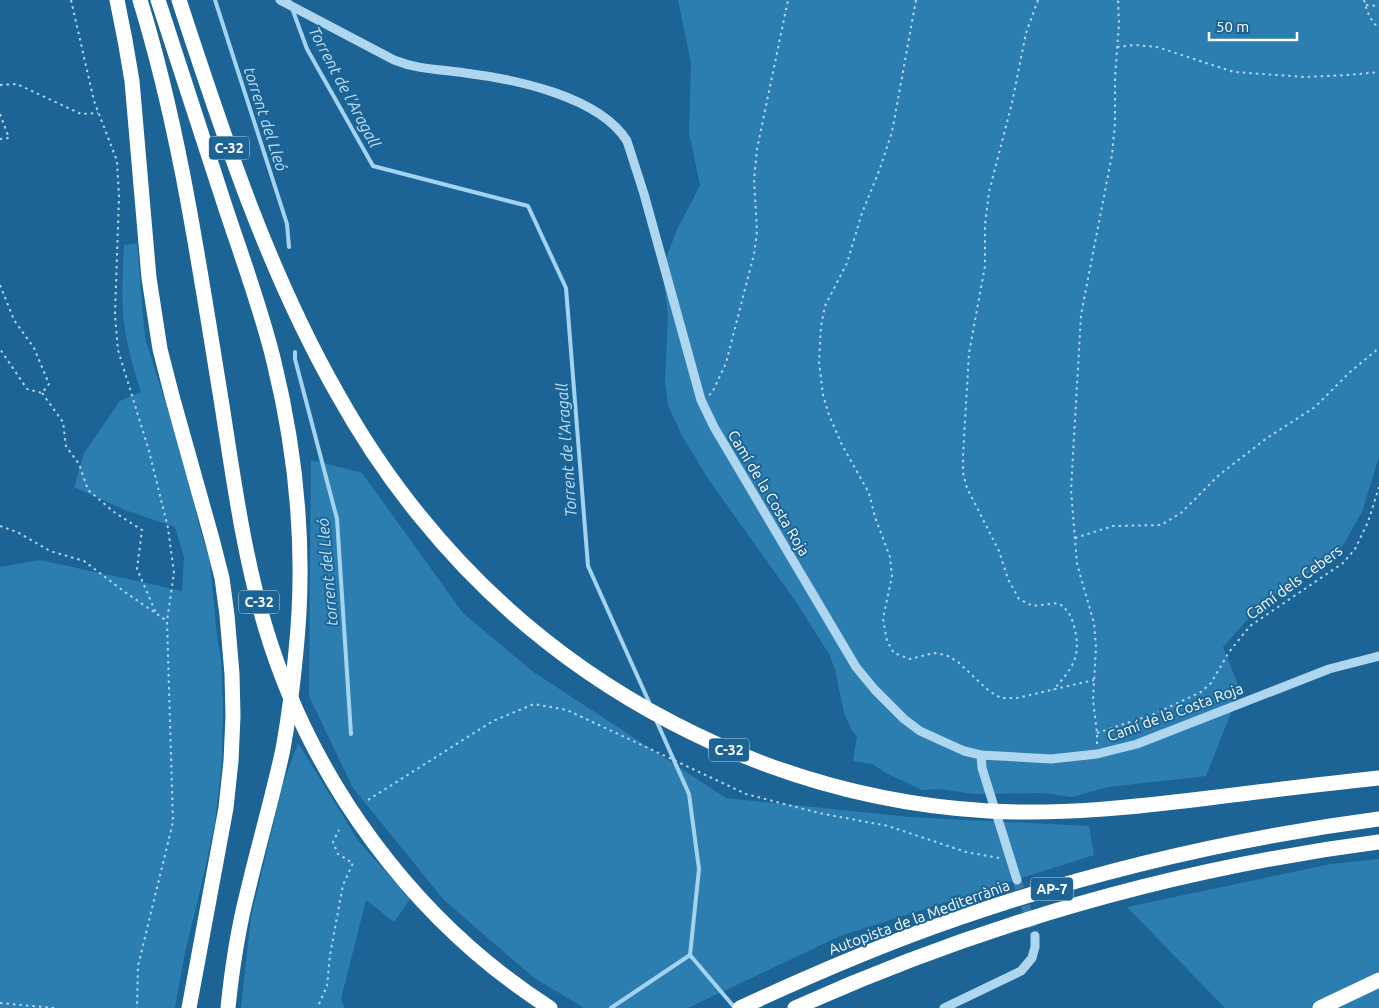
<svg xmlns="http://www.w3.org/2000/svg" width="1379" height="1008" font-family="Ubuntu,sans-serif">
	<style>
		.green { fill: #2c7eb1 }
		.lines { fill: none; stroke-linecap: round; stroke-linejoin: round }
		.stream { stroke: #a2d3f1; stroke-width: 4 }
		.minor-tunnel { stroke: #3e7ba5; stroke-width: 9; stroke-dasharray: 9 4.5; stroke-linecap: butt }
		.path { stroke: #afd6ef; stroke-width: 2; stroke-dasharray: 2.5 4; stroke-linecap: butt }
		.minor { stroke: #afd6ef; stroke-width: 9 }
		.highway { stroke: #fff; stroke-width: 15 }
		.labels { text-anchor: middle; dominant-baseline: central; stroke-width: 4; stroke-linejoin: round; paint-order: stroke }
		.shield { fill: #1c6495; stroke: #bbd0df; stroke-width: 1 }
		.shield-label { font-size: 14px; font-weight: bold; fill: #fff }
		.street-label { font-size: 15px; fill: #fff; stroke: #1c6495 }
		.water-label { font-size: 16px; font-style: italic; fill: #bce0f6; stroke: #1c6495 }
	</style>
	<rect width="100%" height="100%" fill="#1c6495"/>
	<g class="green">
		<path d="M678 0H1379V457L1362 512 1338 554 1262 603 1223 647 1240 690 1206 776 1108 787 1072 797 1043 793 975 794 939 789 922 790 886 773 872 764 853 761 857 736 851 729 844 713 835 669 829 654 796 602 709 480 682 436 668 405 665 380 668 317 664 282V264L676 232 700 185 689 132 691 63Z"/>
		<path d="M137 243 145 338 189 478 198 522 210 562 217 636 221 661 223 704 222 761 215 823 199 895 185 952 175 1008H0V567L40 560 182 591 184 557 175 527 125 510 74 487 84 453 120 401 141 392C134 370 127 347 124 323 121 297 123 271 124 245Z"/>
		<path d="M311 460 362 473 463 613 532 671 726 798 910 817 1089 826 1094 855 840 936 688 1008H584L533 977 444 900 353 788 309 696Z"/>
		<path d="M298 743 359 842 410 899 394 922 366 900 341 999 345 1008H241L251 917 283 784Z"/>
		<path d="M1379 859V1008H1225L1127 907 1331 864Z"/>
	</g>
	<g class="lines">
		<g class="stream">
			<path d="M215 0 287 224 289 247"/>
			<path d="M289 0 307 49 373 166 528 206 566 288 588 566 649 702"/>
			<path d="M295 352V359L337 519 351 734"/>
			<path d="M656 720 689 794 699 869 690 955 735 1008"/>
			<path d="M611 1008 690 955"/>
		</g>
		<path class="minor-tunnel" d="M1017 880 1035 936"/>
		<g class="path">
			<path d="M71 0 94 101 117 161 119 197 115 315 118 350 149 451 168 528 174 573 167 621 173 822 138 966 137 1008"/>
			<path d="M916 0 892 132 879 171 862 213 847 263 825 306 821 326 819 362 823 395 829 415 842 445 869 493 875 517 890 557 892 576 883 619 887 641 894 653 910 659 934 653 946 655 958 662 989 691 1001 698H1017L1094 680"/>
			<path d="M1038 0 1026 33 1012 103 989 192 985 225V266L969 353 963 455V473L967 488 999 551 1008 579 1019 599 1033 606 1059 603C1069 612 1070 613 1074 626 1082 656 1073 668 1053 690"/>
			<path d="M1364 0C1367 11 1370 21 1379 28"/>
			<path d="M1366 5 1379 6"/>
			<path d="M1117 47 1135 45 1157 47 1234 72 1305 77 1349 75 1379 72"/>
			<path d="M0 85 17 84 81 114 98 113"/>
			<path d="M0 114 9 138 0 139"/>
			<path d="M0 285 14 320 34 348 49 384 42 393 27 389 0 349"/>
			<path d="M42 393 63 422 66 446 79 464 88 490 114 512 142 530 137 569 156 613"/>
			<path d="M709 395 712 393 726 363 754 254 757 231 754 180 757 149 788 0"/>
			<path d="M0 526 17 532 50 551 84 561 122 590 167 621"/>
			<path d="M1075 538 1113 526 1161 525 1181 513 1219 475 1267 438 1315 407 1350 372 1379 348"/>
			<path d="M1097 733 1154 714 1201 692 1211 683 1229 652 1250 626 1343 563 1355 549 1368 522 1379 487"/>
			<path d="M1097 744V733L1093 700 1096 647 1094 623 1077 564 1071 490 1081 315 1112 155 1115 123V78L1119 23 1118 0"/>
			<path d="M368 800 493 721 534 704 567 710 746 794 819 813 888 826 966 852 999 858"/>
			<path d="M0 1003 54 1008"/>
			<path d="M319 1004 327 986 330 955 343 885 353 863 338 854 333 842 339 830"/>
		</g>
		<g class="minor">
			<path d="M280 0 394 60C419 70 440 69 465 73 514 79 599 96 627 141L644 194 701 400 714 427 856 667 875 690 904 719 920 731 964 751 981 755 1051 759 1097 754 1137 744 1329 669 1379 656"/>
			<path d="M981 755 982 768 1017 880"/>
			<path d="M944 1008 1021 971 1032 958 1035 947V936"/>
		</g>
		<g class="highway">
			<path d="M117 0 125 40 132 81 149 278 160 349 172 396 212 539 222 578 227 615 232 674 233 716 231 761 226 808 189 1008"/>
			<path d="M140 0C180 130 199 265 221 399 233 475 243 552 265 626 311 781 414 921 550 1008"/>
			<path d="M158 0C180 68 202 135 224 203 241 255 261 308 274 362 297 456 306 554 296 651 293 684 289 716 283 749 273 796 259 843 248 890 238 929 232 968 228 1008"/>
			<path d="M179 0C223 134 267 270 337 393 361 436 388 477 419 515 558 688 767 798 989 811 1063 815 1136 807 1209 798 1265 791 1322 784 1379 778"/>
			<path d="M740 1008C811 975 883 944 956 919 1093 871 1235 838 1379 819"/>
			<path d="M795 1008C980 925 1177 868 1379 842"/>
			<path d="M1320 1008 1379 980"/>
		</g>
	</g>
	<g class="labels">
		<g class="shield">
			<rect x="209" y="136.5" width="40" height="23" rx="4"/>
			<rect x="239" y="590.5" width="40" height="23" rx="4"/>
			<rect x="709" y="738.5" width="40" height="23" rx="4"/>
			<rect x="1031" y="877.5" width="42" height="23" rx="4"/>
		</g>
		<g class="shield-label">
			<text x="229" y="148">C-32</text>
			<text x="259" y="602">C-32</text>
			<text x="729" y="750">C-32</text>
			<text x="1052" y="889">AP-7</text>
		</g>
		<g class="street-label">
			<text transform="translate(769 493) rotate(59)">Camí de la Costa Roja</text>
			<text transform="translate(1294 582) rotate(-36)">Camí dels Cebers</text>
			<text transform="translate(1175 712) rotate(-20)">Camí de la Costa Roja</text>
			<text transform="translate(919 917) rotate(-20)">Autopista de la Mediterrània</text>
		</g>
		<g class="water-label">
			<text transform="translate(345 87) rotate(62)">Torrent de l'Aragall</text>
			<text transform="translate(266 119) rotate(72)">torrent del Lleó</text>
			<text transform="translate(566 450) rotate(-94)">Torrent de l'Aragall</text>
			<text transform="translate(327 572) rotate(-95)">torrent del Lleó</text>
		</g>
	</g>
	<path d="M1209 32v8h88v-8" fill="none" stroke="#ffffff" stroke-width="2.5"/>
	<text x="1216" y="32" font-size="15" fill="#ffffff" stroke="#1c6495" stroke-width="4" paint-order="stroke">50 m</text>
</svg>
